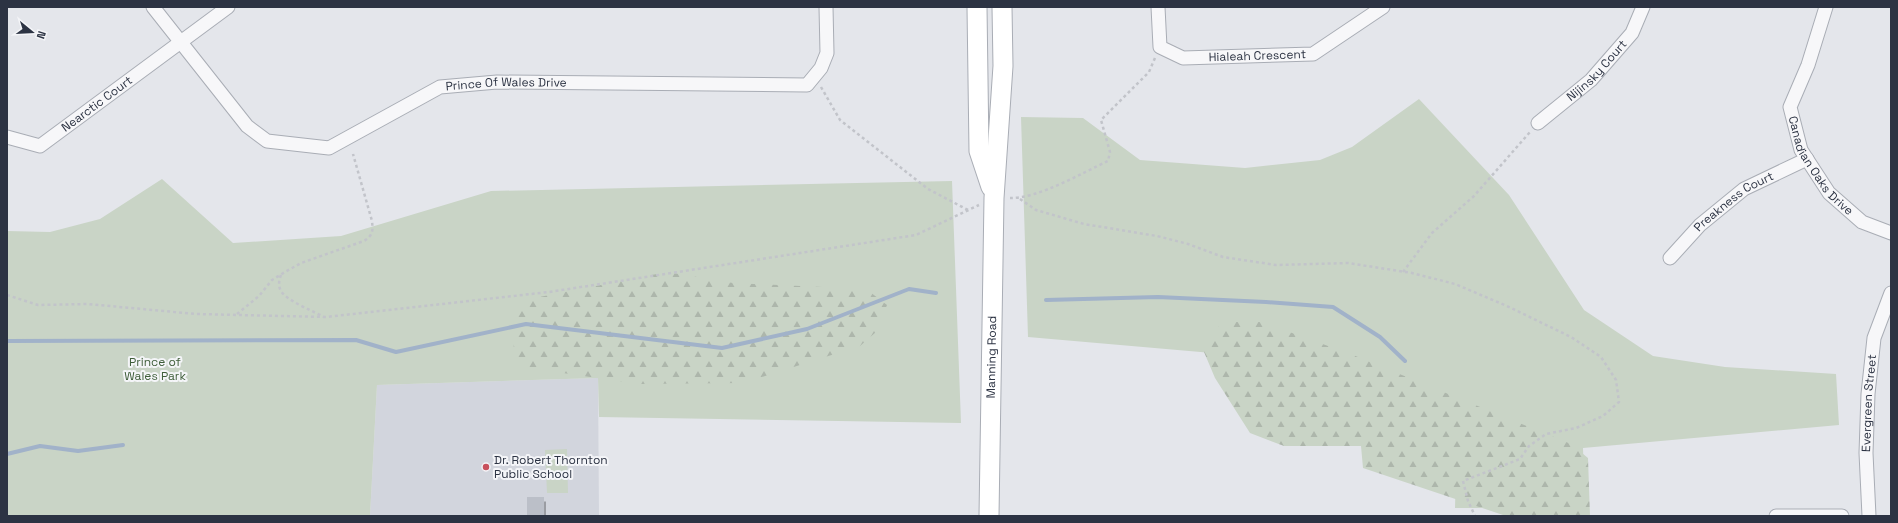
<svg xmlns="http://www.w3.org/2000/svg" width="1898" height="523" font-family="'Space Grotesk',sans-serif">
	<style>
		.built { fill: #d2d5dd }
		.green { fill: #c9d4c6 }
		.forest { fill: url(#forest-firs) }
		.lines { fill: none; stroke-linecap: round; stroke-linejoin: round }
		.stream { stroke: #a1b2c9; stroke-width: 4 }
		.building { fill: #bbbfc8; filter: url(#shadow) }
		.street-casing { stroke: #a9adb5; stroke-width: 15 }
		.secondary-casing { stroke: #a9adb5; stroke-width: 21 }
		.path { stroke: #c2c4ca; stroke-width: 2.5; stroke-dasharray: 3 3; stroke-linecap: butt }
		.street { stroke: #f7f7f9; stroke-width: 13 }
		.secondary { stroke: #fff; stroke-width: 19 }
		.poi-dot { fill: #c8515d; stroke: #f4f5f8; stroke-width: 1.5 }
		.labels { text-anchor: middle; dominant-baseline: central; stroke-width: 4; stroke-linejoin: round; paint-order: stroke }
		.street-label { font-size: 12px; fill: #2c3343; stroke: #f4f5f8 }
		.park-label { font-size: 12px; fill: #3f5e3a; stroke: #f4f5f8 }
		.poi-label { font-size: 12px; fill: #2c3343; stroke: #f4f5f8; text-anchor: start }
	</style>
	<defs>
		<pattern id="forest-firs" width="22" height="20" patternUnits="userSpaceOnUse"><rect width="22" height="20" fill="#c9d4c6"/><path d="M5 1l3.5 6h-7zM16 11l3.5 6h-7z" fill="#adb6ab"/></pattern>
		<filter id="shadow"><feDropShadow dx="2.5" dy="4.5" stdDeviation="0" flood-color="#0004"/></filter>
	</defs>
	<rect width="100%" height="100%" fill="#e4e6eb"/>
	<path class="built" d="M598 378 599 516H370L377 385Z"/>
	<g class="green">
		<path d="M1419 99 1509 195 1584 310 1653 356 1725 367 1836 374 1839 425 1583 448 1585 508H1455L1457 427 1235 355 1028 337 1021 117 1083 118 1140 160 1245 168 1320 160 1352 147Z"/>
		<path d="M162 179 233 243 341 236 491 191 952 181 961 423 599 417 598 378 377 385 370 516H7V231L50 232 100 219Z"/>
		<path d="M567 449 568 493H547L545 450Z"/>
	</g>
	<g class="forest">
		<path d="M667 272 733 283 866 289 887 305 876 332 860 346 743 383 638 384 515 366 513 335 519 301Z"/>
		<path d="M1221 322H1262L1353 355 1571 444 1588 458 1590 516H1506L1363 468 1361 446H1284L1250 433 1215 378 1204 352Z"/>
	</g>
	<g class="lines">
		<g class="stream">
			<path d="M1046 300 1158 297 1266 302 1333 307 1380 337 1405 361"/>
			<path d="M7 341 356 340 396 352 526 324 722 348 807 329 909 289 936 293"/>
			<path d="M7 454 40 446 78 451 123 445"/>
		</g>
	</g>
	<rect class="building" x="527" y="497" width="17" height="19"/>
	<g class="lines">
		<defs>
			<g id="street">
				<path id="s1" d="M153 7 247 126 267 141 329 148 440 87 497 82 807 85 821 68 827 53 826 7"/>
				<path id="s2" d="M1158 7 1160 47 1183 58 1313 54 1383 7"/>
				<path id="s3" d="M1826 7 1808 65 1790 107 1801 150 1829 193 1862 222 1891 233"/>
				<path id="s4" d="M1538 123 1591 80 1632 33 1643 7"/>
				<path id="s5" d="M7 137 40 146 228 7"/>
				<path id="s6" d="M1670 258 1700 225 1744 189 1807 159"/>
				<path d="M1776 516H1842"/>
				<path id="s7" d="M1869 516 1866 453 1868 394 1874 338 1891 293"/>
			</g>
			<g id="secondary">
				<path d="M977 7 979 151 991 187"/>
				<path id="s8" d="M989 516 994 198 1003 66 1002 7"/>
			</g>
		</defs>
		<use href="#street" class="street-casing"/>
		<use href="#secondary" class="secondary-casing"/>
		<g class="path">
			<path d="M821 87 840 120 928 189 968 210"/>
			<path d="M1010 198C1037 199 1082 173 1108 161L1110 152 1101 120 1149 72 1155 58"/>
			<path d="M1020 199 1036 210 1084 224 1157 236 1188 244 1223 257 1276 265 1348 263 1412 273 1455 284 1507 306 1571 337 1601 357 1616 380 1619 402 1603 416 1576 428 1546 434 1529 446 1520 459 1463 481 1468 501 1475 516"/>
			<path d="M1403 272 1432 233 1474 196 1530 132"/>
			<path d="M281 275C279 280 278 286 281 291 287 301 313 311 324 317"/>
			<path d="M7 295 38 305 88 304 196 314 326 317 549 292 916 235 979 205"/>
			<path d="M237 314 259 296 272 280 285 272 301 263 364 241C373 235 373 231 372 221L353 154"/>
		</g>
		<use href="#street" class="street"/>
		<use href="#secondary" class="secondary"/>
	</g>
	<circle class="poi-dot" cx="486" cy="467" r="4"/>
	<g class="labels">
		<g class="street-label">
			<text stroke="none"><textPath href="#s2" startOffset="140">Hialeah Crescent</textPath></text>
			<text stroke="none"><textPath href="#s4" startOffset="79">Nijinsky Court</textPath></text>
			<text stroke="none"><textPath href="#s1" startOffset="432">Prince Of Wales Drive</textPath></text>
			<text stroke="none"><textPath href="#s5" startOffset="105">Nearctic Court</textPath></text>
			<text stroke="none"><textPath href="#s3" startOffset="174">Canadian Oaks Drive</textPath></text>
			<text stroke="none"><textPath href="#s6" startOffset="86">Preakness Court</textPath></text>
			<text stroke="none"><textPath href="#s8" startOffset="159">Manning Road</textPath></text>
			<text stroke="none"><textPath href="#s7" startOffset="113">Evergreen Street</textPath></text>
		</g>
		<g class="park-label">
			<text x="155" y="362">Prince of<tspan x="155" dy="14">Wales Park</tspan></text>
		</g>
		<g class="poi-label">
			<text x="494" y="460">Dr. Robert Thornton<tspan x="494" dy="14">Public School</tspan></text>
		</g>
	</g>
	<rect width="1898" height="523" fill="none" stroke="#2c3343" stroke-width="16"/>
	<g transform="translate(32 32) rotate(108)" stroke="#f4f5f8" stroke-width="3" paint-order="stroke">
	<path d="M0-3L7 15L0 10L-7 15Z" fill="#2c3343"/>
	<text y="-6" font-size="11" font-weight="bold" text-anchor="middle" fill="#2c3343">N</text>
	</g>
</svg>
